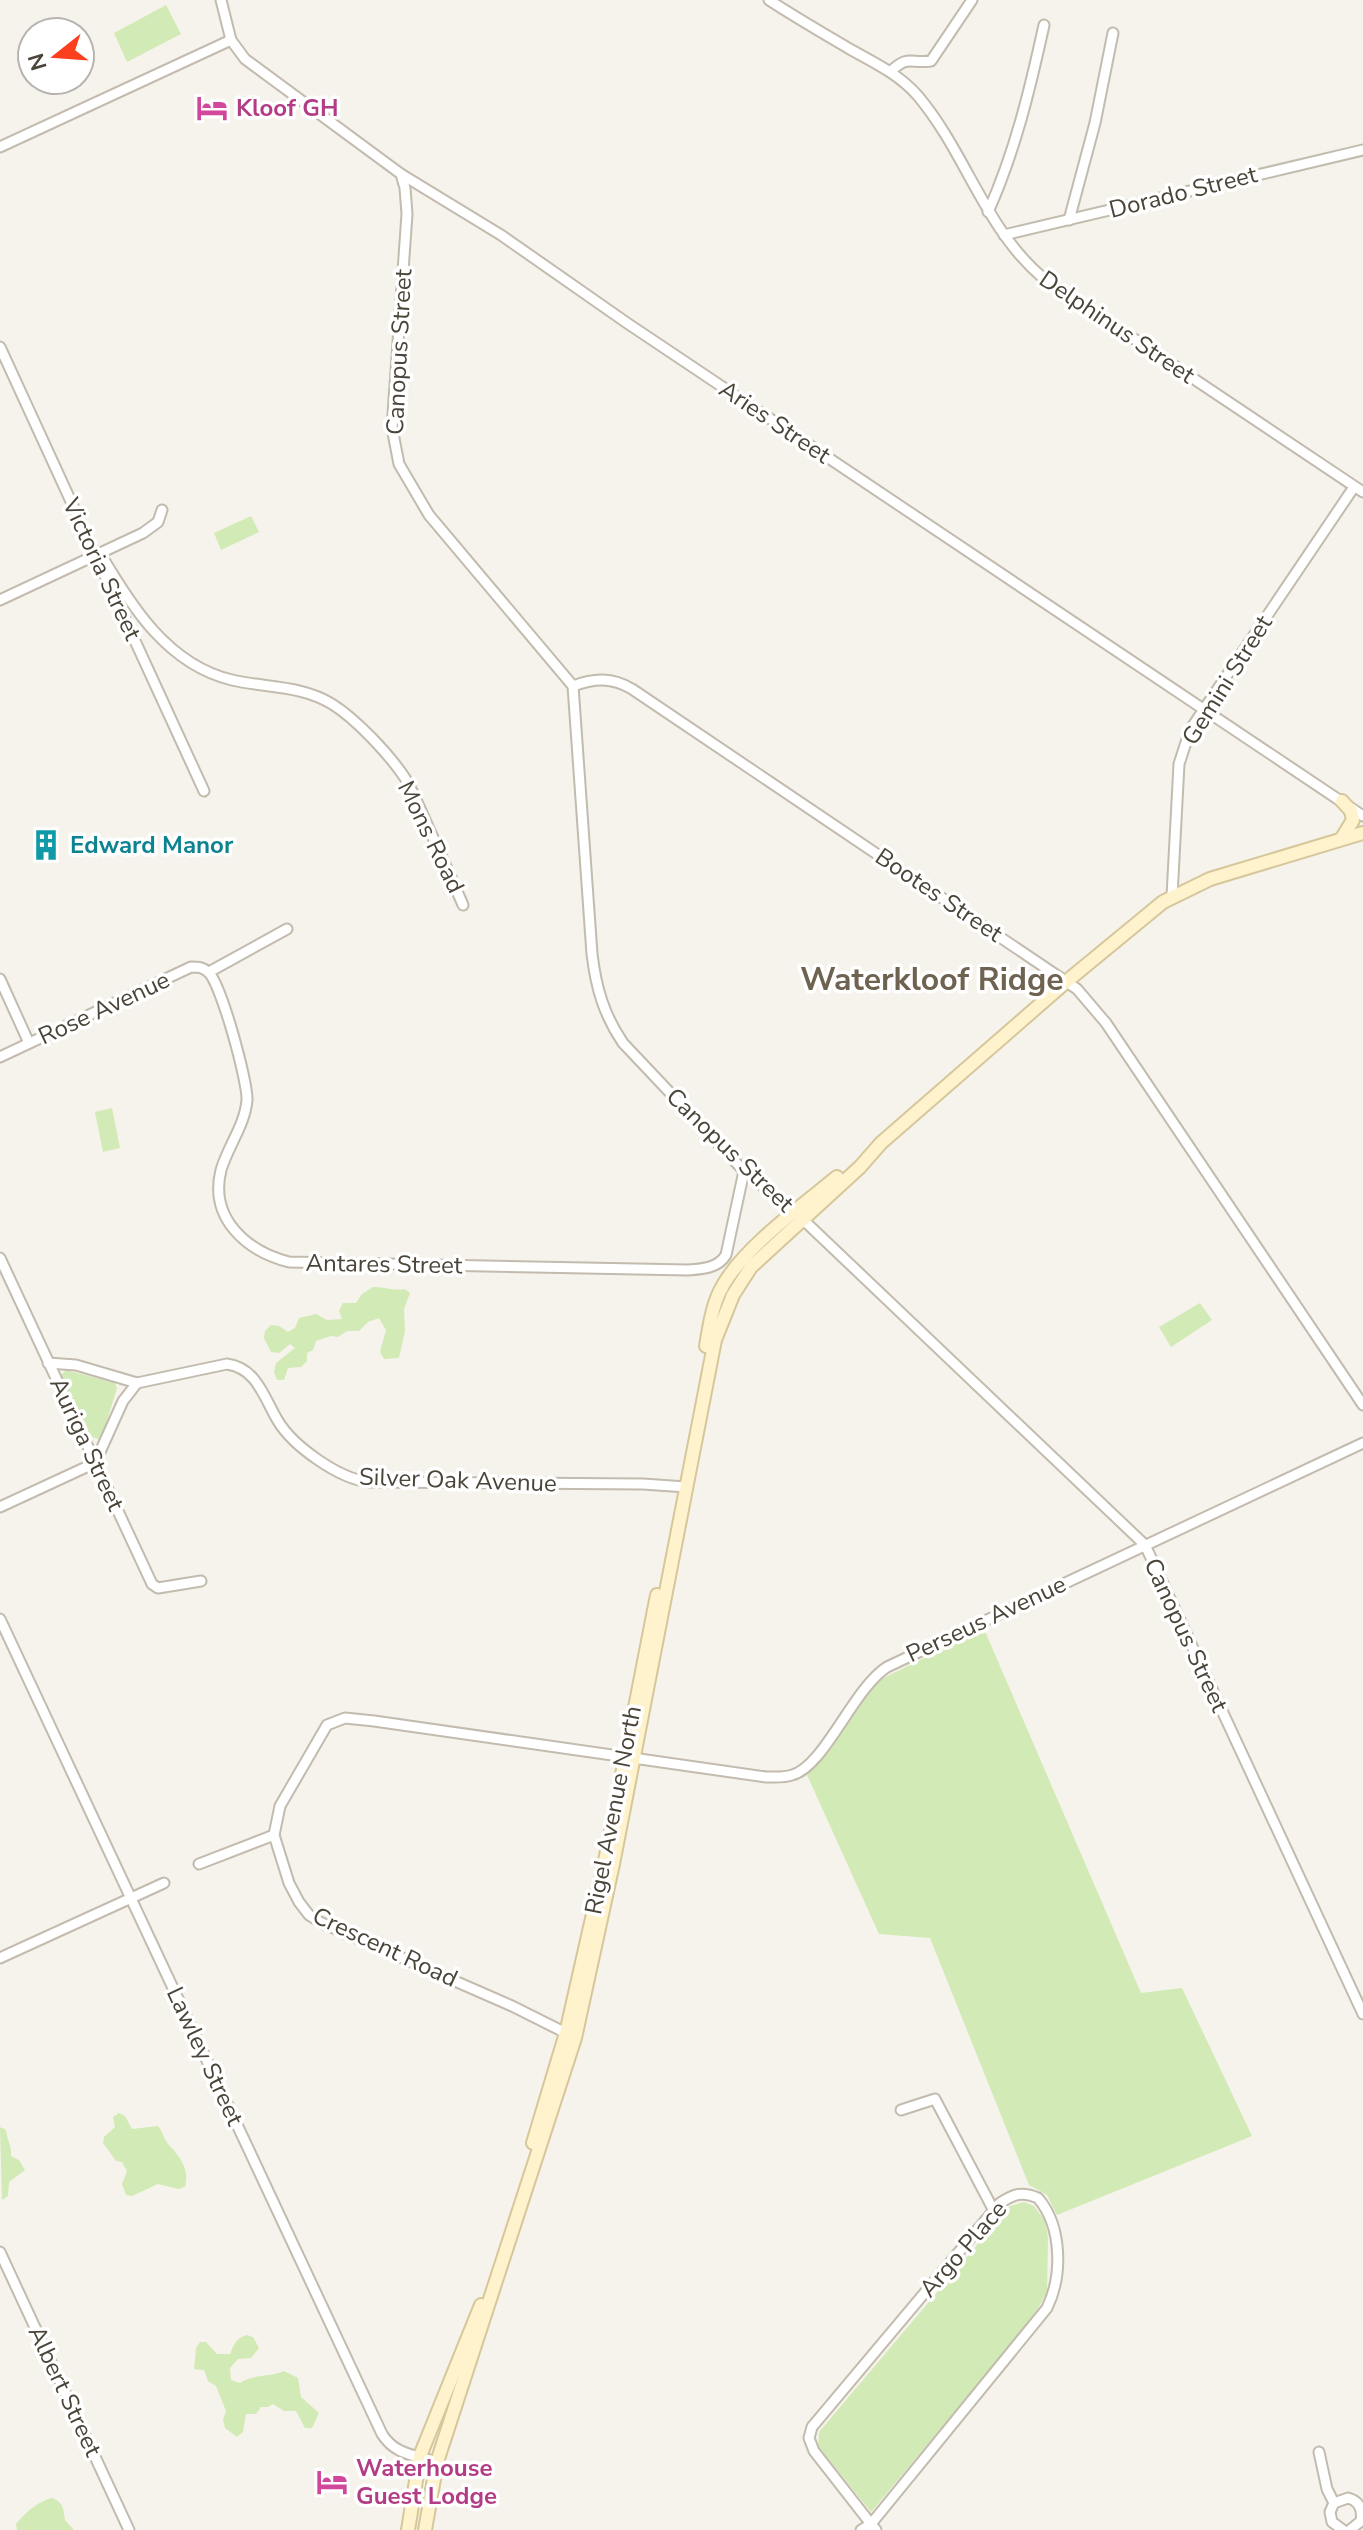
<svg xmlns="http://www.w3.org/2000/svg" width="1363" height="2530" font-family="'Nunito Sans',sans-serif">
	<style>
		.green { fill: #d2eab5 }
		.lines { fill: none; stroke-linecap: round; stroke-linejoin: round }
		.minor-casing { stroke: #c2bbae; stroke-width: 13 }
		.secondary-casing { stroke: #d6c79b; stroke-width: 16 }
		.minor { stroke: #fff; stroke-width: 9 }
		.secondary { stroke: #fff3cd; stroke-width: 12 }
		.labels { text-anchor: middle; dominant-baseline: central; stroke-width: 7; stroke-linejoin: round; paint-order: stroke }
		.hotel-label { font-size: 24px; font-weight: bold; fill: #b23c85; stroke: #fff; text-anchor: start }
		.street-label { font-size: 24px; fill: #4b4439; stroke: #fff }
		.culture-label { font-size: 24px; font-weight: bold; fill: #0d838f; stroke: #fff; text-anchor: start }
		.district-label { font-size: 32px; font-weight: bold; fill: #6e6250; stroke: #fff }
	</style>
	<rect width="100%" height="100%" fill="#f6f3ec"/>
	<g class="green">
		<path d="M166 5 181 34 127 62 114 33Z"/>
		<path d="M251 516 259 532 221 550 214 533Z"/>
		<path d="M112 1108 120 1148 103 1152 95 1112Z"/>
		<path d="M373 1287C386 1287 392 1291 405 1289L410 1293 404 1309 405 1331 399 1358 384 1359 380 1352 386 1330 379 1318 368 1322 359 1331H347L338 1337 331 1336 316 1341 313 1350 307 1353V1361L301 1367 288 1368 284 1380H277L274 1372 276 1363 295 1348 290 1344 279 1353 271 1352 264 1338 265 1331 271 1325 279 1326 288 1332 295 1328 299 1318 316 1314 327 1320 342 1319 339 1311 343 1303H356L362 1294Z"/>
		<path d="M1200 1303 1212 1320 1171 1347 1159 1327Z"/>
		<path d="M66 1370 115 1383 117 1388 101 1440 89 1436 61 1375Z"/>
		<path d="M984 1629 1141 1993 1182 1988 1252 2136 1057 2215 1047 2195 1029 2185 930 1938 879 1934 807 1775 877 1681Z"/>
		<path d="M119 2113 125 2116 132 2129 158 2126C163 2132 164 2139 168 2144 180 2157 190 2169 185 2187L178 2189 158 2184 132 2196 126 2195 122 2184 127 2171 122 2162 116 2161 103 2143 104 2137 115 2127 113 2117Z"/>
		<path d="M0 2127 6 2130C7 2140 12 2146 11 2156L19 2160 25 2170 9 2182 8 2196 2 2200Z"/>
		<path d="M1024 2202 1034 2206 1045 2221 1048 2237 1047 2293 1030 2322 871 2512 818 2446 819 2432 1010 2206Z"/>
		<path d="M247 2335 253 2337 259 2348 251 2358 238 2359 230 2368 231 2380 240 2383C256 2373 268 2378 284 2371L298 2378 301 2397 319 2413 312 2428H305L296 2411H284L273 2404 268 2407H261L256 2414H246L243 2432 237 2437 225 2428 223 2420 226 2411 216 2386 208 2381 204 2370 194 2369 196 2348 200 2342H206L217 2354H230C234 2344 236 2338 247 2335Z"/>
		<path d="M52 2498C64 2503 63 2508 65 2520L74 2530H17L16 2524C26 2512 37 2502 52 2498Z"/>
	</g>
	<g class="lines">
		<defs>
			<g id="minor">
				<path d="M221 0 231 40 245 59 401 174 501 235 627 323 1363 816"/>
				<path d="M769 0C795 17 821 32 848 48 873 62 899 74 918 96 966 153 985 229 1043 278L1363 492"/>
				<path d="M890 72C909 54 910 64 931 61L972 0"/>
				<path d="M0 147 231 40"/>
				<path d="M401 174 405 188 407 214 392 428 399 464 429 515 573 686 592 954C596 988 604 1015 623 1043L744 1171 795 1212 1145 1545 1363 2014"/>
				<path d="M988 212C1015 152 1030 89 1044 25"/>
				<path d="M1069 220 1095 123 1113 33"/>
				<path d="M1004 235 1363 150"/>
				<path d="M0 347 204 791"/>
				<path d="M100 553C131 606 168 665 232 680 266 688 301 685 332 704 356 719 389 754 405 778 413 791 419 807 426 822 438 849 451 877 463 905"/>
				<path d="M0 600 143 533 158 522 162 510"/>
				<path d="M573 686C594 678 612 677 632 689L1077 989 1106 1023 1363 1405"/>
				<path d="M1172 896 1179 764 1190 730 1354 487"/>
				<path d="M209 972 287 929"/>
				<path d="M0 979 29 1043"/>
				<path d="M0 1057 191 967C198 967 203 967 208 972 221 982 248 1083 247 1100 245 1125 228 1146 221 1170 209 1218 246 1251 289 1262L688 1270C703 1269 718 1268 726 1255L744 1171"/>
				<path d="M0 1258 152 1584 158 1588 201 1581"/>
				<path d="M48 1363 76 1365 137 1383"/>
				<path d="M0 1507 95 1463 123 1401 137 1383 227 1364C257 1368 264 1398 278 1421 293 1446 339 1479 369 1482L643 1484 686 1487"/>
				<path d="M0 1619 382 2434C395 2455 415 2455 437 2462"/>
				<path d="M199 1864 274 1835"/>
				<path d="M0 1958 164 1883"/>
				<path d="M568 2034 512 2006 320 1922 309 1915 299 1902 289 1883 274 1835 280 1806 327 1725 345 1718 374 1721 766 1777C774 1777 784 1778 792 1775 824 1767 853 1689 887 1667L1363 1443"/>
				<path d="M901 2110 935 2099 994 2211"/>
				<path d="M0 2252 129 2530"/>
				<path d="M1319 2452 1327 2489 1334 2503"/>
				<path d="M861 2530 871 2524 1047 2308C1063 2275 1062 2226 1038 2198 1022 2191 1014 2194 1000 2203L812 2427 809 2438 814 2451 871 2524 876 2530"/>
				<path d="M1343 2530 1332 2522 1330 2512 1334 2503 1348 2498C1359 2501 1363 2509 1361 2521L1350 2530"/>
			</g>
			<g id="secondary">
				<path d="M1342 801 1351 811 1353 820 1342 838"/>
				<path d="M706 1346C709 1328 712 1307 720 1291 739 1251 803 1205 837 1177"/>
				<path d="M533 2143 566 2033 605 1861 657 1595"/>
				<path d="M408 2530 420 2456 481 2305"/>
				<path d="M425 2530 437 2462 575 2038 613 1864 715 1340 733 1295 751 1267 860 1167 881 1143 1067 981 1163 902 1210 879 1363 833"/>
			</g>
		</defs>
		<use href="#minor" class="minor-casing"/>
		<use href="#secondary" class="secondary-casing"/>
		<use href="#minor" class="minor"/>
		<use href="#secondary" class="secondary"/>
	</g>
	<defs>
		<symbol id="hotel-bare" viewBox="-9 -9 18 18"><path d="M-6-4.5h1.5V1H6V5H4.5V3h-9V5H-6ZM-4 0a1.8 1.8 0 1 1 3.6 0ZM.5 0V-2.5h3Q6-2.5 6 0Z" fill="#d1479c" stroke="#fff" stroke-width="2.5" paint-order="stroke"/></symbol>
		<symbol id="building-bare" viewBox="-9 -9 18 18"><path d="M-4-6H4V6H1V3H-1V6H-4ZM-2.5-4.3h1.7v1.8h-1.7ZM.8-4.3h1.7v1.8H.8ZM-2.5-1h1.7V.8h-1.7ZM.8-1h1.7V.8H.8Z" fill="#0f9aa8" stroke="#fff" stroke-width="2.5" paint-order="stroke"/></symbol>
	</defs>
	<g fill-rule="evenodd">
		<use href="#hotel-bare" x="190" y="86" width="44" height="44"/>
		<use href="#building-bare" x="24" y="823" width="44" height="44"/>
		<use href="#hotel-bare" x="310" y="2460" width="44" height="44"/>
	</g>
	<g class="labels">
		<g class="hotel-label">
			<text x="236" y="108">Kloof GH</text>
			<text x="356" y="2468">Waterhouse<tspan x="356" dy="28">Guest Lodge</tspan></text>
		</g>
		<g class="street-label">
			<text transform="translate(1183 192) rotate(-14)">Dorado Street</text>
			<text transform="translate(1117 327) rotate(34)">Delphinus Street</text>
			<text transform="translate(399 352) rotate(-87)">Canopus Street</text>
			<text transform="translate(775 422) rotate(34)">Aries Street</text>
			<text transform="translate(102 569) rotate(65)">Victoria Street</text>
			<text transform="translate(1227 680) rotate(-58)">Gemini Street</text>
			<text transform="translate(431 837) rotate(64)">Mons Road</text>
			<text transform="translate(939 895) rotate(34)">Bootes Street</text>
			<text transform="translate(104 1008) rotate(-25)">Rose Avenue</text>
			<text transform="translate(730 1150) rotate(44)">Canopus Street</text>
			<text transform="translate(384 1264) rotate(1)">Antares Street</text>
			<text transform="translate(87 1444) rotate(65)">Auriga Street</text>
			<text transform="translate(458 1480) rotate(2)">Silver Oak Avenue</text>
			<text transform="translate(986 1619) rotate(-25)">Perseus Avenue</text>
			<text transform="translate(1186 1635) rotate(65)">Canopus Street</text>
			<text transform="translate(613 1810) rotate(-79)">Rigel Avenue North</text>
			<text transform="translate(385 1947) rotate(25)">Crescent Road</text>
			<text transform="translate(205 2056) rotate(65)">Lawley Street</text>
			<text transform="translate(963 2249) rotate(-49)">Argo Place</text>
			<text transform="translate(65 2391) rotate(65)">Albert Street</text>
		</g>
		<g class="culture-label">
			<text x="70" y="845">Edward Manor</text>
		</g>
		<g class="district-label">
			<text x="932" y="979">Waterkloof Ridge</text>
		</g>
	</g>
	<g transform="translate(56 56) rotate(253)"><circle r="38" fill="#ffffff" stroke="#b7b4b0" stroke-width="2"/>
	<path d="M0-6L14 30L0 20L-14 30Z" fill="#fc3f1d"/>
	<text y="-12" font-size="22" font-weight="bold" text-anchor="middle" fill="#4b4439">N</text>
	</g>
</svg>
